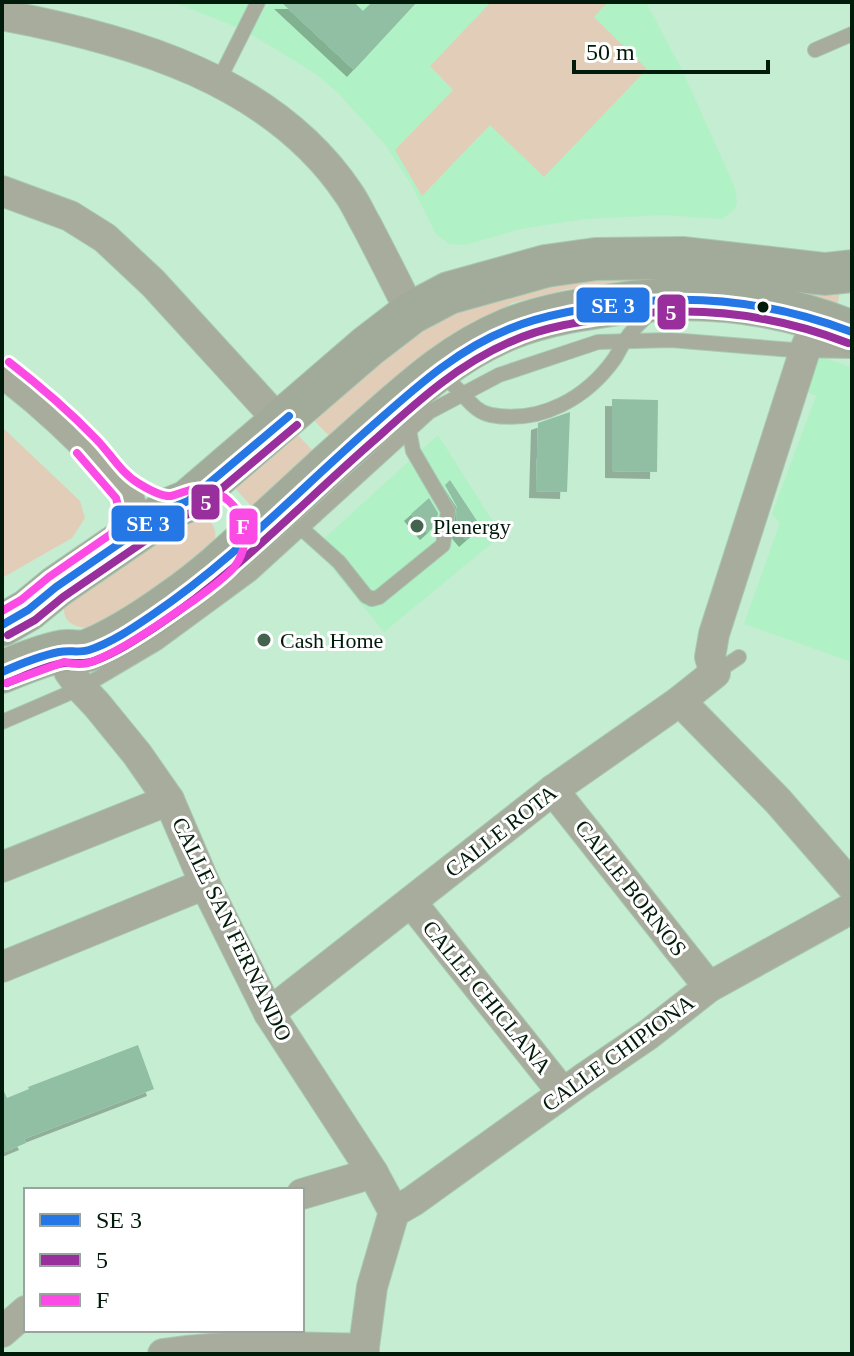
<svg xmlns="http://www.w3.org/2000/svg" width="854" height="1356" font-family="Georgia,serif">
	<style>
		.built { fill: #b1f1c6 }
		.green { fill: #e2ceb8 }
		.building { fill: #90bfa3; filter: url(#shadow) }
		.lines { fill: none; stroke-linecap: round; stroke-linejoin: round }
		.service-casing { stroke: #a8c8b3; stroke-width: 16 }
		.minor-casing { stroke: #a8c8b3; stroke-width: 32 }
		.secondary-casing { stroke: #a8c8b3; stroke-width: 44 }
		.service { stroke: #a8ac9d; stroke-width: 14 }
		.minor { stroke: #a8ac9d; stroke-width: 30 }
		.secondary { stroke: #a2ab99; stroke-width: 42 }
		.bus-1-casing { stroke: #fff; stroke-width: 14 }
		.bus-2-casing { stroke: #fff; stroke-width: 14 }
		.bus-3-casing { stroke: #fff; stroke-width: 14 }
		.bus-1 { stroke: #2477e4; stroke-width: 8 }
		.bus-2 { stroke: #992f9c; stroke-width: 8 }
		.bus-3 { stroke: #fb4be4; stroke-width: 8 }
		.bus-dot { fill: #001b0a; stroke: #fff; stroke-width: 3 }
		.poi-dot { fill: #456450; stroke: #fff; stroke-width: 3 }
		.labels { text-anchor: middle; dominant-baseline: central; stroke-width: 6; stroke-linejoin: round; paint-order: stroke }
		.poi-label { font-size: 22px; fill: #001b0a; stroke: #fff; text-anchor: start }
		.street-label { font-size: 22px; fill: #001b0a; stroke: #fff }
		.line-badge { stroke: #fff; stroke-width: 3 }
		.badge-label { font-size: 22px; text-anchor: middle; font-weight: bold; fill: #fff }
	</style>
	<defs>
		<filter id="shadow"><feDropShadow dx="-7" dy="7" stdDeviation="0" flood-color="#0004"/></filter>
	</defs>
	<rect width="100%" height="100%" fill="#c4edd1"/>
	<g class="built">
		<path d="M173 2H646L683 72 735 188 737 203 734 210 722 219 663 215 585 219 520 229 465 245 449 244 436 234 411 184 384 143 337 92 316 74 244 30Z"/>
		<path d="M805 350 852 368V662L744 624 780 523 772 514 816 396 794 386Z"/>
		<path d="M438 435 490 517 503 534 384 632 315 547Z"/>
	</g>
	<g class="green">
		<path d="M491 2H608L594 17 647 69 544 177 490 125 422 196 395 150 453 90 430 66Z"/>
		<path d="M599 273 840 291 837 308 641 284 568 289 512 303 464 330 332 439 309 415 436 312Z"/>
		<path d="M2 427 80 501 85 518 72 538 2 578Z"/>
		<path d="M293 430 316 454 255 510 231 484Z"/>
		<path d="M199 514C215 521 221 535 209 550L100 627C80 631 57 624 66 600Z"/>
	</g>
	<g class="building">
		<path d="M281 2H354L363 11 372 2H417L354 70Z"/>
		<path d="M612 399 658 400 657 472 612 471Z"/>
		<path d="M570 412 567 492 536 491 538 423Z"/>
		<path d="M450 480 481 527 466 540 456 528 457 507 445 485Z"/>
		<path d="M429 498 438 513 436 525 427 533 411 514Z"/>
		<path d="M138 1045 154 1089 24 1139 26 1143 2 1153V1087L7 1098 29 1089 28 1087Z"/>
	</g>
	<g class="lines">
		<defs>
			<g id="service">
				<path d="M815 50 852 34"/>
				<path d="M218 82 258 2"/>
				<path d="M437 377C460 381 468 411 491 415 541 424 587 398 615 358 618 353 621 347 624 342 632 330 643 319 654 310"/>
				<path d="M301 528 339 562 366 596 372 599 379 597 443 545 448 511 413 451 409 430"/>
				<path d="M715 673 739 657"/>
				<path d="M2 722 81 688 157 643 251 574 429 412 499 375 598 342 671 340 793 350 852 351"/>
			</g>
			<g id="minor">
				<path d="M2 15C130 39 273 80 349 194 356 204 361 216 367 226 382 255 397 284 411 313"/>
				<path d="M2 191 70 216 105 238 153 283 281 423"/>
				<path d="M2 372C40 401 76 434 108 469 115 477 125 485 128 494 134 511 128 526 121 542"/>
				<path d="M63 650 69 671 81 688 97 705 137 754 169 800 205 884 269 1013 373 1173 394 1212 372 1287 363 1354"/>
				<path d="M680 701 778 801 852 886"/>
				<path d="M553 790 709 987"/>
				<path d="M2 867 169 800"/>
				<path d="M411 902 563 1093"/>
				<path d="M2 967 205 884"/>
				<path d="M269 1013 553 790 680 701 715 673 710 657 714 634 805 350 818 319"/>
				<path d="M302 1194 373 1173"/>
				<path d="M394 1212 413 1201 583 1079 649 1034 709 987 852 908"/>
				<path d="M2 1332 26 1311"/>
				<path d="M163 1354C230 1344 297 1347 364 1349"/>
			</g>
			<g id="secondary">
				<path d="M2 625 28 610 56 587 148 524 171 508 188 501 368 346 411 313 449 293 546 266 596 259 684 258 825 274 852 271"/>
				<path d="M2 672C21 664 40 656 59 652 69 649 78 654 89 650 118 638 147 619 172 601 210 575 244 542 278 511 310 481 343 451 376 422 419 384 456 351 509 329 549 313 591 308 633 302 706 294 784 303 852 332"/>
			</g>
		</defs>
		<use href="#service" class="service-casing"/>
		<use href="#minor" class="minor-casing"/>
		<use href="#secondary" class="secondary-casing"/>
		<use href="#service" class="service"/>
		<use href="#minor" class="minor"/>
		<use href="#secondary" class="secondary"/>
		<defs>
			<g id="bus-1">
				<path d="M2 625 28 610 56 587 171 508 188 501 289 416"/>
				<path d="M2 672C20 664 39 656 59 652 69 650 79 653 89 650 111 643 133 628 152 615 232 561 299 490 372 426 414 389 456 350 509 329 545 314 583 309 621 304 700 293 778 304 852 332"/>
			</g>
			<g id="bus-2">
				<path d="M8 635 35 620 63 597 177 519 195 511 297 425"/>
				<path d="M7 683C25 676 44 666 64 663 74 662 84 665 94 661 116 653 137 639 157 626 238 572 305 500 378 437 419 400 459 364 510 342 545 326 584 321 622 316 699 305 775 315 848 343"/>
			</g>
			<g id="bus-3">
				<path d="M2 611 21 600 49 577 111 534 117 521 119 510 116 498 77 453"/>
				<path d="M6 683 64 662C72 664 80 665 88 663 115 655 154 628 178 611 191 603 227 577 235 566 256 538 241 497 207 490 191 486 185 493 171 496 162 497 146 488 138 483 121 473 110 453 96 439 69 411 40 386 9 362"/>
			</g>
		</defs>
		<use href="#bus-1" class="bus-1-casing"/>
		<use href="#bus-2" class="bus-2-casing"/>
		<use href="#bus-3" class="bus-3-casing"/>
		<use href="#bus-1" class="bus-1"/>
		<use href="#bus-2" class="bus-2"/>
		<use href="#bus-3" class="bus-3"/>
	</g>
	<circle class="bus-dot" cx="763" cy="307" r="7"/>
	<g class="poi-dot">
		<circle cx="417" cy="526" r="8"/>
		<circle cx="264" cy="640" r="8"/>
	</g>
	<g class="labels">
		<g class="poi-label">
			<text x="433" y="526">Plenergy</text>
			<text x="280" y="640">Cash Home</text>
		</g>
		<g class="street-label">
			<text transform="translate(501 831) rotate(-38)">CALLE ROTA</text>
			<text transform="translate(631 888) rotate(52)">CALLE BORNOS</text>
			<text transform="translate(232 929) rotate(64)">CALLE SAN FERNANDO</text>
			<text transform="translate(487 997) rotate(51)">CALLE CHICLANA</text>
			<text transform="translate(618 1053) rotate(-36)">CALLE CHIPIONA</text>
		</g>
	</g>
	<g class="line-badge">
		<rect x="575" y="286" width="76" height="38" rx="8" fill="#2477e4"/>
		<rect x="656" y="293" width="31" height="38" rx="8" fill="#992f9c"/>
		<rect x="190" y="483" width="31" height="38" rx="8" fill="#992f9c"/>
		<rect x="110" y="504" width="76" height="39" rx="8" fill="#2477e4"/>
		<rect x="228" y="507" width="31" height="39" rx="8" fill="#fb4be4"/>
	</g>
	<g class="badge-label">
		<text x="613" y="313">SE 3</text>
		<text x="671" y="320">5</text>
		<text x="206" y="510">5</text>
		<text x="148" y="531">SE 3</text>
		<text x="243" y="534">F</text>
	</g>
	<rect width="854" height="1356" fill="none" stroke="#001b0a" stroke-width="8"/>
	<rect x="24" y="1188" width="280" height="144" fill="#ffffff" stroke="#99a49d" stroke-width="2"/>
	<rect x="40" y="1214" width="40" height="12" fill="#2477e4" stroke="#99a49d" stroke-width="2"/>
	<text x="96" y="1228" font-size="24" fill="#001b0a">SE 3</text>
	<rect x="40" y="1254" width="40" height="12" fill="#992f9c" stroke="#99a49d" stroke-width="2"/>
	<text x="96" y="1268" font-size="24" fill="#001b0a">5</text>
	<rect x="40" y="1294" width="40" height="12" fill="#fb4be4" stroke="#99a49d" stroke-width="2"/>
	<text x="96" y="1308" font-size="24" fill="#001b0a">F</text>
	<path d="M574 60v12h194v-12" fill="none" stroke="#001b0a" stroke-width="4"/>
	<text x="586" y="60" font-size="24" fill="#001b0a" stroke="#ffffff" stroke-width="6" paint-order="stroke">50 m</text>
</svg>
